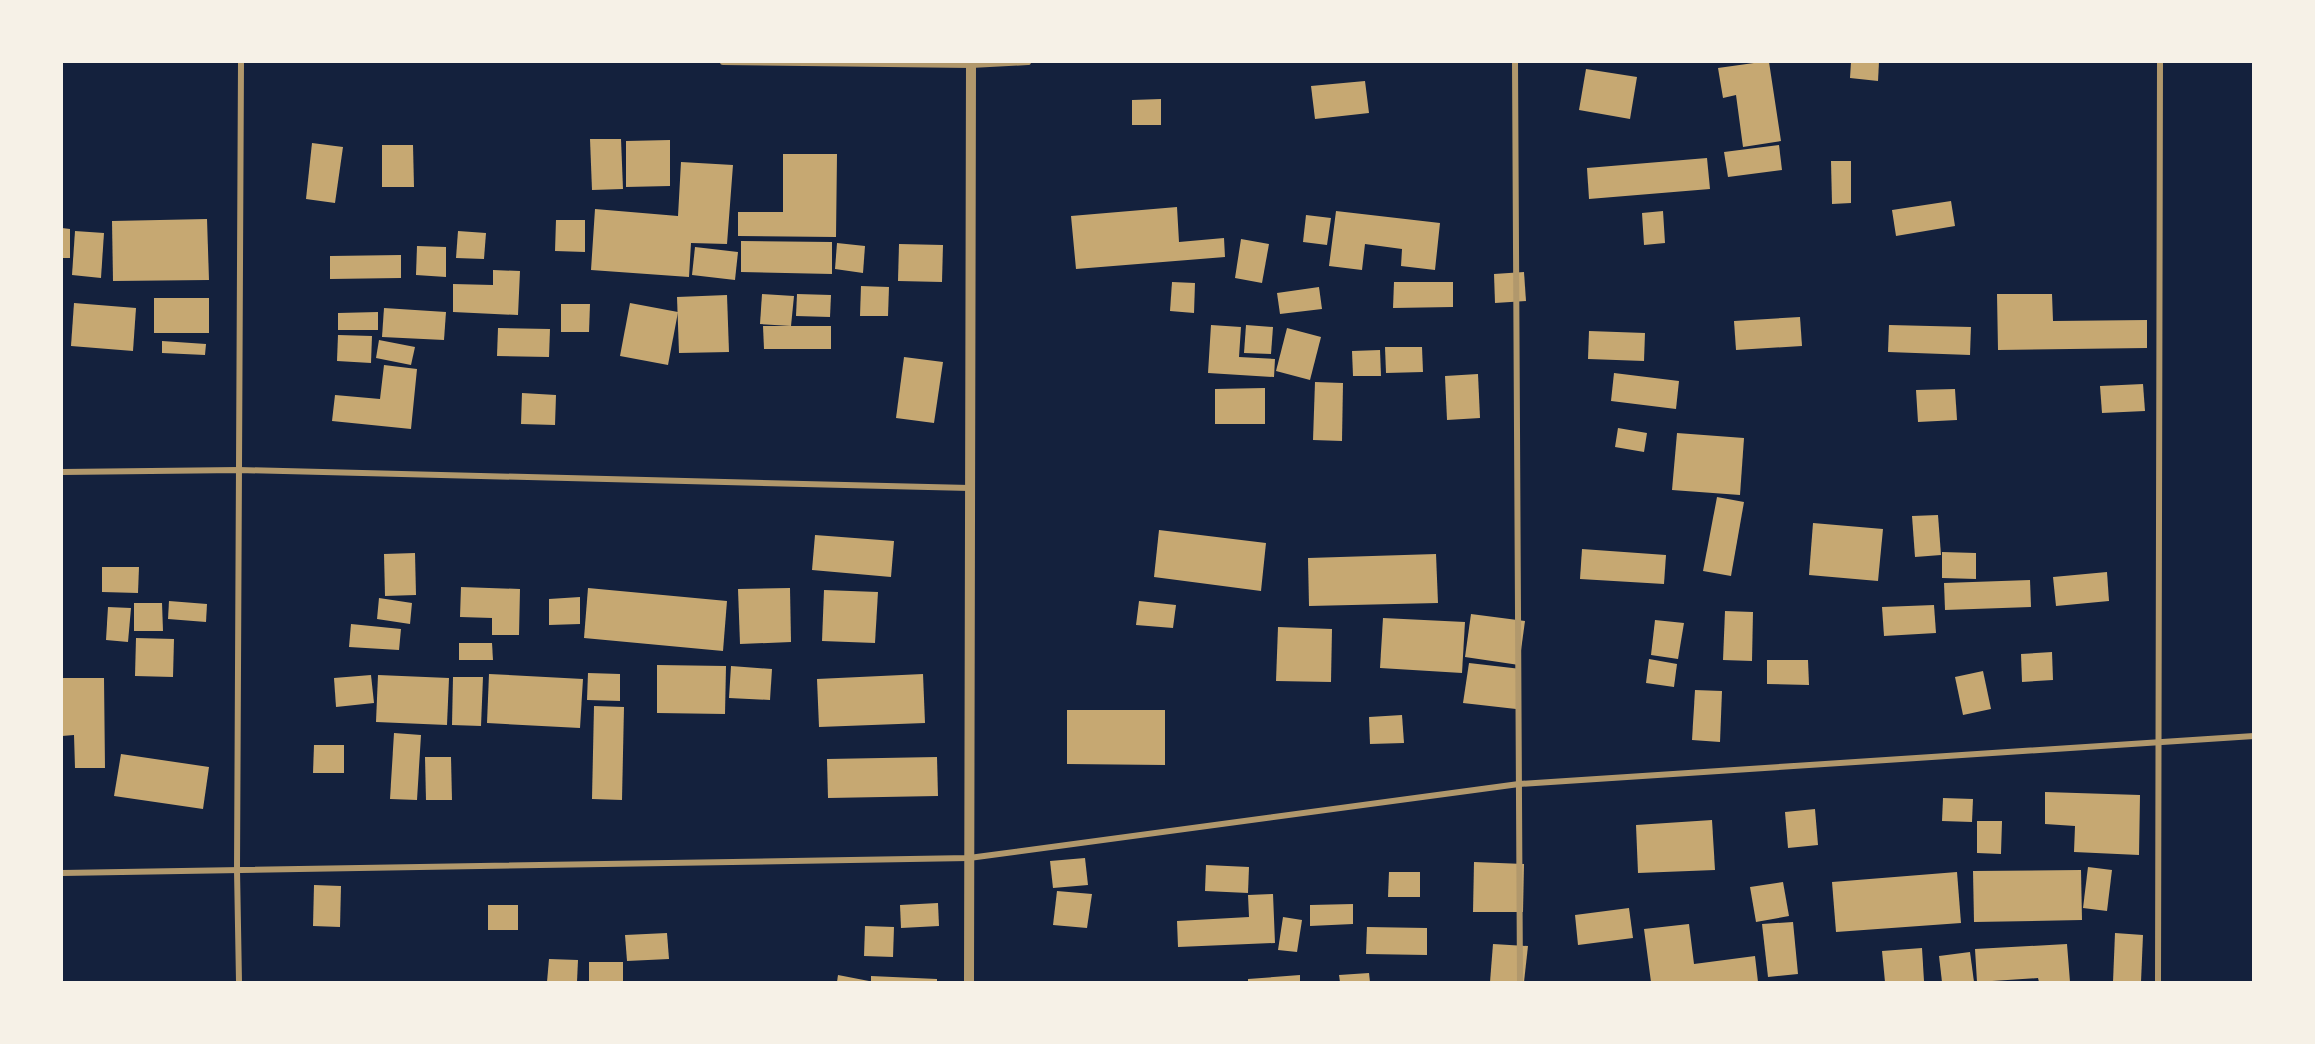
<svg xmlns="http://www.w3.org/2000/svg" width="2315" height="1044" font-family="'Varela Round',sans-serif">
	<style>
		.building { fill: #c6a872 }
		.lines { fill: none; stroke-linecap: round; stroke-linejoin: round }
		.minor { stroke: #b1986c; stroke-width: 6 }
		.tertiary { stroke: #b1986c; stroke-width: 10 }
	</style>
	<rect width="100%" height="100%" fill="#14213d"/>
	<g class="building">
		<path d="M1761 62H1769L1781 141 1743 147 1736 95 1723 98 1718 68Z"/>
		<path d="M1851 62H1879L1878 81 1850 78Z"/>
		<path d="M1586 69 1637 77 1630 119 1579 110Z"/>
		<path d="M1365 81 1369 113 1315 119 1311 86Z"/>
		<path d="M1161 99V125H1132V100Z"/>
		<path d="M590 139H621L623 189 592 190Z"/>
		<path d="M670 140V186L626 187V141Z"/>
		<path d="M312 143 343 147 335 203 306 199Z"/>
		<path d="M382 145H413L414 187H382Z"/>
		<path d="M1779 145 1782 170 1728 177 1724 152Z"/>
		<path d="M783 154H837L836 237 738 236V212H783Z"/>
		<path d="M1707 158 1710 189 1589 199 1587 168Z"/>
		<path d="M1831 161H1851V203L1832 204Z"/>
		<path d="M681 162 733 165 727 244 691 243 689 277 591 270 595 209 678 216Z"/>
		<path d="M1951 201 1955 226 1896 236 1892 210Z"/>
		<path d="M1177 207 1179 242 1224 238 1225 257 1076 269 1071 216Z"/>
		<path d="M1336 211 1440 223 1435 270 1401 266 1402 249 1365 244 1362 270 1329 266Z"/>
		<path d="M1663 211 1665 243 1644 245 1642 213Z"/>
		<path d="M1306 215 1331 218 1327 245 1303 242Z"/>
		<path d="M207 219 209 280 113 281 112 221Z"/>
		<path d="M556 220H585V252L555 251Z"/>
		<path d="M62 228 70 229V258H62Z"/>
		<path d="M75 231 104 233 101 278 72 275Z"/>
		<path d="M458 231 486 233 484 259 456 258Z"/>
		<path d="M1241 239 1269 244 1262 283 1235 278Z"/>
		<path d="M741 241 832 242V274L741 272Z"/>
		<path d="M837 243 865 246 863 273 835 269Z"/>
		<path d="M899 244 943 245 942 282 898 281Z"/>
		<path d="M417 246 446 247V277L416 275Z"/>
		<path d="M695 247 738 252 735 280 692 275Z"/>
		<path d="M401 255V278L330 279V256Z"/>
		<path d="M493 270 520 271 518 315 453 312V284L493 285Z"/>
		<path d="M1524 272 1526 301 1495 303 1494 274Z"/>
		<path d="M1172 282 1195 283 1194 313 1170 311Z"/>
		<path d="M1394 282H1453V307L1393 308Z"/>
		<path d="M861 286 889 287 888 316H860Z"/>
		<path d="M1319 287 1322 309 1280 314 1277 293Z"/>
		<path d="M762 294 794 296 791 326 760 324Z"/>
		<path d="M797 294 831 295 830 317 796 316Z"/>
		<path d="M1997 294H2052L2053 321 2147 320V348L1998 350Z"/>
		<path d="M727 295 729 352 679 353 677 297Z"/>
		<rect x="154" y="298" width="55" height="35"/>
		<path d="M74 303 136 308 133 351 71 346Z"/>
		<path d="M630 303 678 312 668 365 620 356Z"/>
		<path d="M561 304H590L589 332H561Z"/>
		<path d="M384 308 446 312 444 340 382 337Z"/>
		<path d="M378 312V330H338V313Z"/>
		<path d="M1800 317 1802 346 1736 350 1734 321Z"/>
		<path d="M1211 325 1241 327 1239 357 1275 359 1274 377 1208 373Z"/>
		<path d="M1246 325 1273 327 1271 354 1244 353Z"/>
		<path d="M1889 325 1971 327 1970 355 1888 352Z"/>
		<path d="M763 326H831V349H764Z"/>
		<path d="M498 328 550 329 549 357 497 356Z"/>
		<path d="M1287 328 1321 337 1310 380 1276 371Z"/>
		<path d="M1589 331 1645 333 1644 361 1588 359Z"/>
		<path d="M338 335 372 336 371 363 337 361Z"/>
		<path d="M379 340 415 347 411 365 376 358Z"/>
		<path d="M162 341 206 344 205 355 162 353Z"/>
		<path d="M1385 347H1422L1423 372 1386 373Z"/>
		<path d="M1380 350 1381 376H1353L1352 351Z"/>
		<path d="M904 357 943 362 934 423 896 418Z"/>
		<path d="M384 365 417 369 411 429 332 421 335 395 380 399Z"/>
		<path d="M1614 373 1679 381 1676 409 1611 401Z"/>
		<path d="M1478 374 1480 418 1447 420 1445 376Z"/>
		<path d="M1315 382 1343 383 1342 441 1313 440Z"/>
		<path d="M2143 384 2145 411 2102 413 2100 386Z"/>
		<path d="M1265 388V424H1215V389Z"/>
		<path d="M1955 389 1957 420 1918 422 1916 390Z"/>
		<path d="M522 393 556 395 555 425 521 424Z"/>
		<path d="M1618 428 1647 433 1644 452 1615 447Z"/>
		<path d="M1677 433 1744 438 1740 495 1672 490Z"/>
		<path d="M1717 497 1744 502 1731 576 1703 571Z"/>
		<path d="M1938 515 1941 555 1915 557 1912 516Z"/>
		<path d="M1813 523 1883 529 1878 581 1809 575Z"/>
		<path d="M1159 530 1266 543 1261 591 1154 577Z"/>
		<path d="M815 535 894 541 891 577 812 570Z"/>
		<path d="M1582 549 1666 555 1664 584 1580 579Z"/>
		<path d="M1942 552 1976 553V579L1942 578Z"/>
		<path d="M415 553 416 595 385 596 384 554Z"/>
		<path d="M1436 554 1438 603 1309 606 1308 558Z"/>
		<path d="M102 567H139L138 593 102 592Z"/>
		<path d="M2107 572 2109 601 2056 606 2053 577Z"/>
		<path d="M2030 580 2031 607 1945 610 1944 583Z"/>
		<path d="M461 587 520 589 519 635H492V618L460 617Z"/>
		<path d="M588 588 727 601 723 651 584 638Z"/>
		<path d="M790 588 791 642 740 644 738 589Z"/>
		<path d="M824 590 878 592 875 643 822 641Z"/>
		<path d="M580 597V624L549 625V599Z"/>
		<path d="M379 598 412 603 410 624 377 619Z"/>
		<path d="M169 601 207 604 206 622 168 619Z"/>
		<path d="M1139 601 1176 605 1173 628 1136 625Z"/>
		<path d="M134 603H162L163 631H134Z"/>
		<path d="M1934 605 1936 633 1884 636 1882 607Z"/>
		<path d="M108 607 131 608 128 642 106 640Z"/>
		<path d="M1725 611 1753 612 1752 661 1723 660Z"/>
		<path d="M1471 614 1525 621 1519 665 1465 657Z"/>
		<path d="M1383 618 1465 622 1462 673 1380 668Z"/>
		<path d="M1655 620 1684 623 1678 659 1651 655Z"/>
		<path d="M351 624 401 629 399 650 349 647Z"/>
		<path d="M1278 627 1332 629 1331 682 1276 681Z"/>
		<path d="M136 638 174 639 173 677 135 676Z"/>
		<path d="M459 643H492L493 660H459Z"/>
		<path d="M2052 652 2053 680 2022 682 2021 654Z"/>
		<path d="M1649 659 1677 664 1674 687 1646 683Z"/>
		<path d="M1767 660H1808L1809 685 1767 684Z"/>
		<path d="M1469 663 1521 669 1516 709 1463 703Z"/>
		<path d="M657 665 726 666 725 714 657 713Z"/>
		<path d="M731 666 772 669 770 700 729 698Z"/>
		<path d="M1983 671 1991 709 1963 715 1955 677Z"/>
		<path d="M588 673 620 674V701L587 700Z"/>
		<path d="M489 674 583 679 580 728 487 723Z"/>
		<path d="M923 674 925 723 819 727 817 679Z"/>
		<path d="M371 675 374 703 336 707 334 678Z"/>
		<path d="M378 675 449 678 447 725 376 722Z"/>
		<path d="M453 677H483L481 726 452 725Z"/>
		<path d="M62 678H104L105 768H75L74 735 62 736Z"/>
		<path d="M1695 690 1722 691 1720 742 1692 740Z"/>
		<path d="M594 706 624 707 622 800 592 799Z"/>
		<path d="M1067 710H1165V765L1067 764Z"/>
		<path d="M1402 715 1404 743 1370 744 1369 717Z"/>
		<path d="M394 733 421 735 417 800 390 799Z"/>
		<path d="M314 745H344V773H313Z"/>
		<path d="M121 754 209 767 203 809 114 796Z"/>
		<path d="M425 757H451L452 800H426Z"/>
		<path d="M937 757 938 796 828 798 827 759Z"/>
		<path d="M2045 792 2140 795 2139 855 2074 852 2075 826 2045 824Z"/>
		<path d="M1943 798 1973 799 1972 822 1942 821Z"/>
		<path d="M1815 809 1818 845 1788 848 1785 812Z"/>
		<path d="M1712 820 1715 870 1638 873 1636 825Z"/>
		<path d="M1977 821H2002L2001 854 1977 853Z"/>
		<path d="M1085 858 1088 885 1053 888 1050 861Z"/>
		<path d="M1474 862 1524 864 1523 912H1473Z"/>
		<path d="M1206 865 1249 867 1248 893 1205 891Z"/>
		<path d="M2088 867 2112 870 2107 911 2083 908Z"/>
		<path d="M2081 870 2082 920 1974 922 1973 871Z"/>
		<path d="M1389 872H1420V897H1388Z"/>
		<path d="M1957 872 1961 923 1836 932 1832 882Z"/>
		<path d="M1783 882 1789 916 1756 922 1750 887Z"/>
		<path d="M314 885 341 886 340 927 313 926Z"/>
		<path d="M1057 891 1092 894 1087 928 1053 925Z"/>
		<path d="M1273 894 1275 943 1178 947 1177 921 1249 917 1248 895Z"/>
		<path d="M938 903 939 926 901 928 900 905Z"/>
		<path d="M1353 904V924L1310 926V905Z"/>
		<rect x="488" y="905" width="30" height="25"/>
		<path d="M1629 908 1633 938 1578 945 1575 915Z"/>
		<path d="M1283 917 1302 920 1297 952 1278 950Z"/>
		<path d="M1793 922 1798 974 1768 977 1762 924Z"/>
		<path d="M1689 924 1694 964 1755 956 1758 982H1651L1644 929Z"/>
		<path d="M865 926 894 927 893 957 864 956Z"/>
		<path d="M1367 927 1427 928V955L1366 954Z"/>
		<path d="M667 933 669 959 627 961 625 935Z"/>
		<path d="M2115 933 2143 935 2141 982H2113Z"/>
		<path d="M1493 944 1528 946 1524 982H1490Z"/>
		<path d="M2067 944 2070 982H2039L2038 978 1977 982 1975 949Z"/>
		<path d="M1922 948 1924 981 1885 982 1882 951Z"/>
		<path d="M1970 952 1974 982H1942L1939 956Z"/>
		<path d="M549 959 578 960 577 982H547Z"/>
		<rect x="589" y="962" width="34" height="20"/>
		<path d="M1369 973 1370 982H1340L1339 975Z"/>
		<path d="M838 975 869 981V982H837Z"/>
		<path d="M1300 975V982H1248V979Z"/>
		<path d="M871 976 937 979V982H871Z"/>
	</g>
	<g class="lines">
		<g class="minor">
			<path d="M723 62 971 65 1028 62"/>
			<path d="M1515 62 1520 982"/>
			<path d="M62 472 239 470 970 488"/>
			<path d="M62 873 969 858 1519 784 2254 736"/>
			<path d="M239 982 237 870 241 62"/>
			<path d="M2158 982 2160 62"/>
		</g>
		<path class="tertiary" d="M969 982 971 62"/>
	</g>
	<rect width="2315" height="1044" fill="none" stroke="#f6f1e7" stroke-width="126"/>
</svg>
